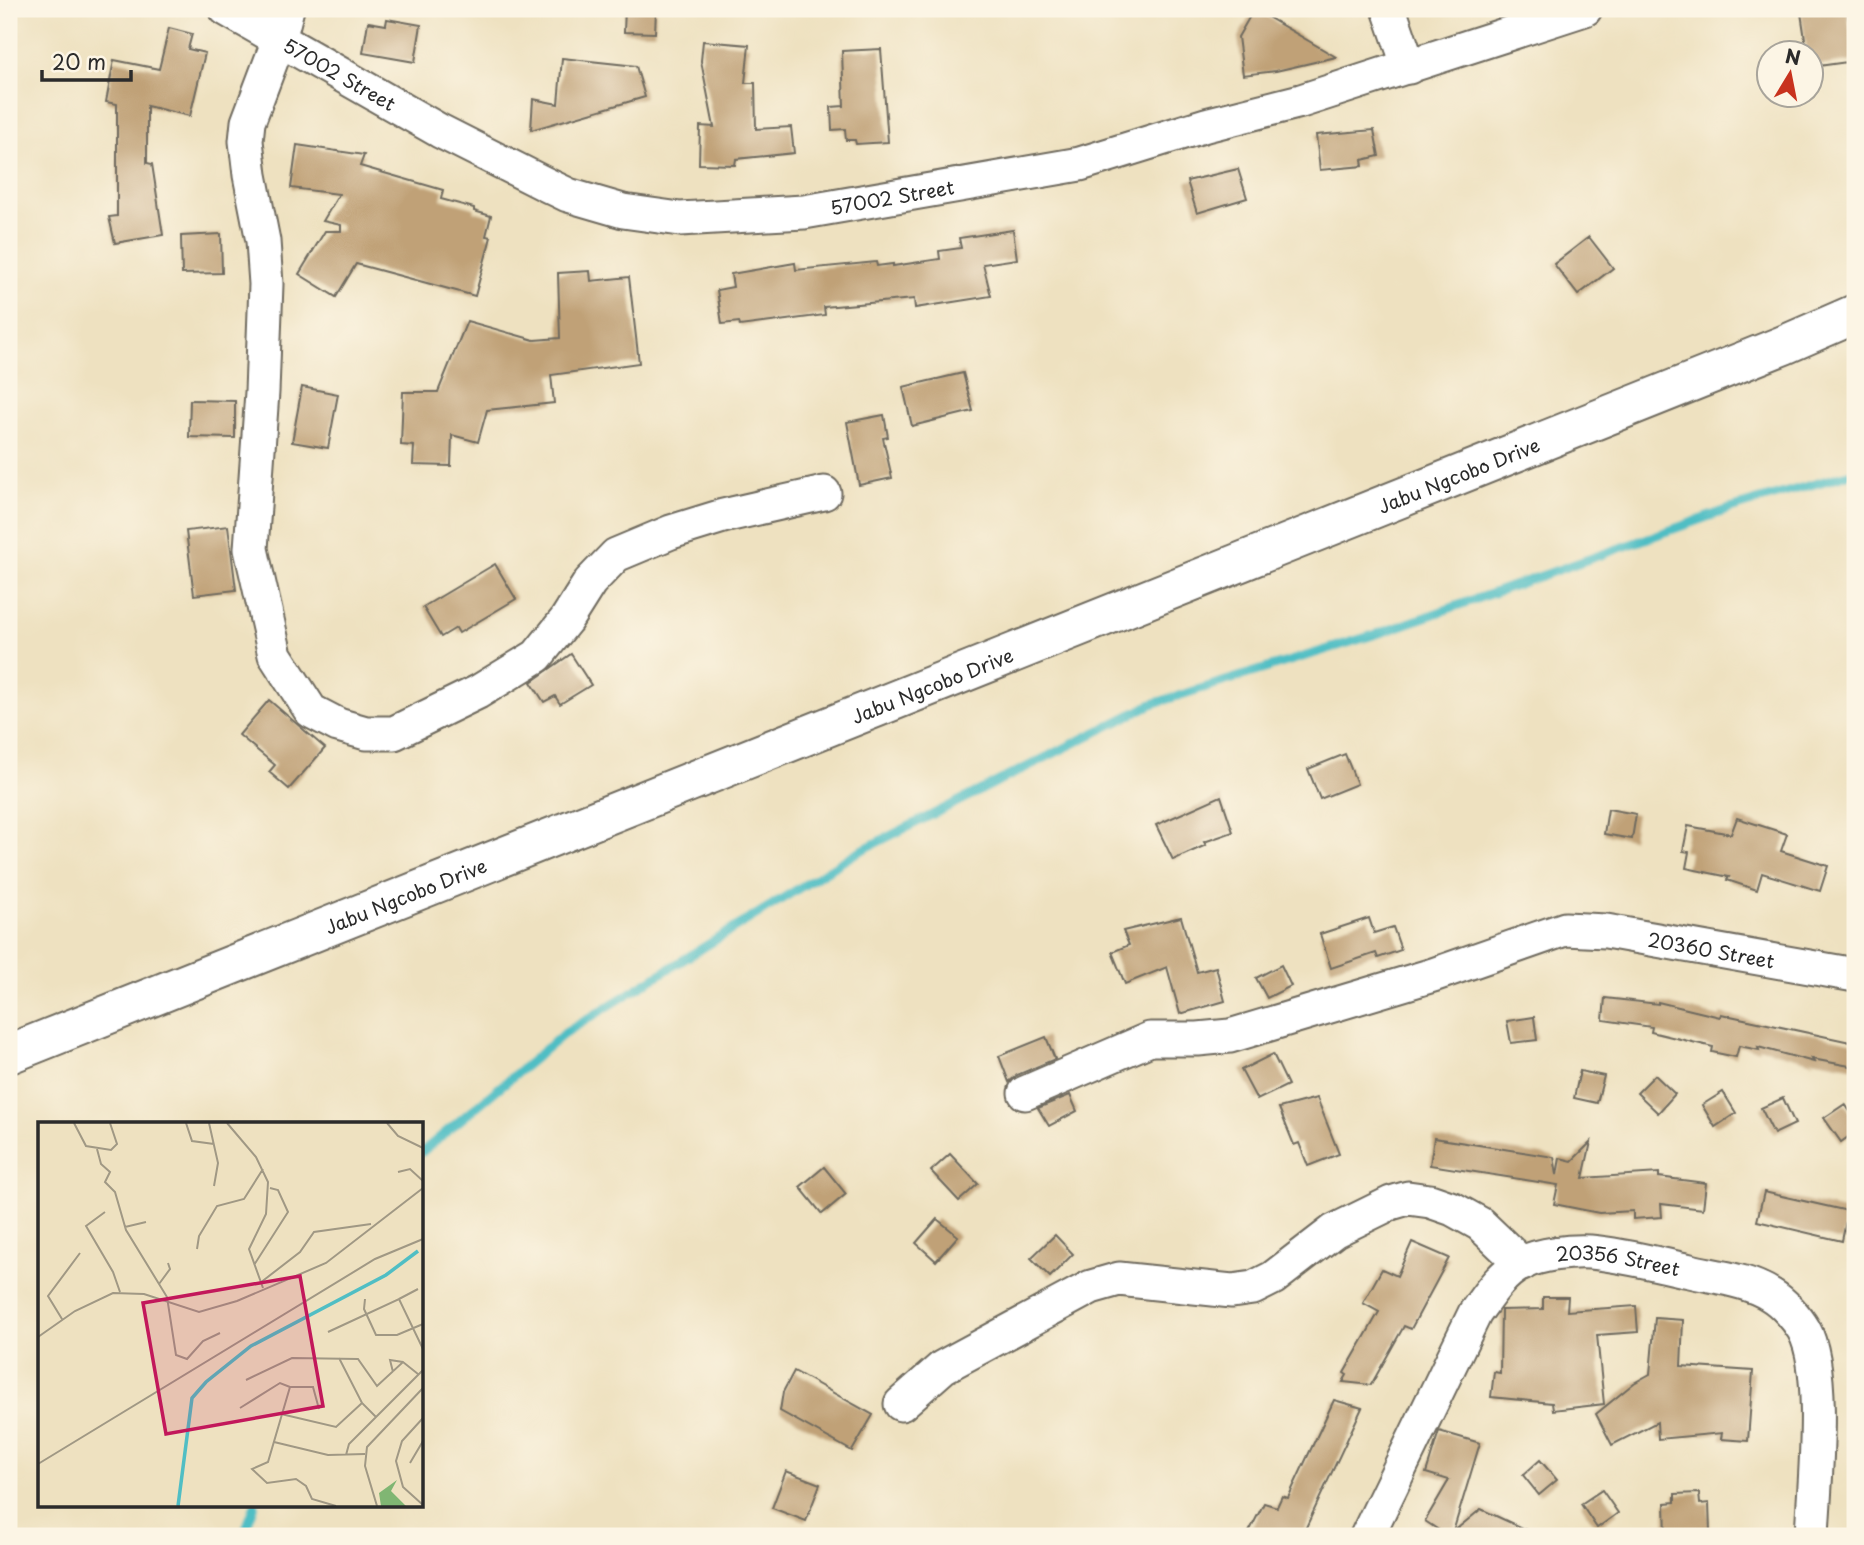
<svg xmlns="http://www.w3.org/2000/svg" width="1864" height="1545" font-family="'Playpen Sans',sans-serif">
	<style>
		.lines { fill: none; stroke-linecap: round; stroke-linejoin: round }
		.stream { stroke: #50bec4; stroke-width: 9 }
		.building { fill: #c0a177 }
		.minor-casing { stroke: #6f6b5f; stroke-width: 37 }
		.major-casing { stroke: #6f6b5f; stroke-width: 42 }
		.minor { stroke: #fff; stroke-width: 33 }
		.major { stroke: #fff; stroke-width: 38 }
		.labels { text-anchor: middle; dominant-baseline: central; stroke-width: 6; stroke-linejoin: round; paint-order: stroke }
		.street-label { font-size: 19px; fill: #2b2b2b; stroke: #fcf5e5 }
		.inset-river { fill: none; stroke: #50bec4; stroke-width: 3.5 }
		.inset-road { fill: none; stroke: #a09884; stroke-width: 2 }
		.view { fill: #c2185b; fill-opacity: 0.15; stroke: #c2185b; stroke-width: 3.5 }
		.inset-edge { fill: none; stroke: #2b2b2b; stroke-width: 3.5 }
	</style>
	<rect width="100%" height="100%" fill="#fcf5e5"/>
	<filter id="ink" filterUnits="userSpaceOnUse"><feTurbulence type="fractalNoise" baseFrequency=".0143" numOctaves="2"/><feDisplacementMap in="SourceGraphic" scale="14" xChannelSelector="R" yChannelSelector="G"/><feConvolveMatrix kernelMatrix="1 2 1 2 8 2 1 2 1" color-interpolation-filters="sRGB"/></filter>
	<filter id="wash" filterUnits="userSpaceOnUse"><feTurbulence type="fractalNoise" baseFrequency=".00686" numOctaves="4" result="noise"/><feDisplacementMap in="SourceGraphic" scale="28" xChannelSelector="R" yChannelSelector="G"/><feGaussianBlur stdDeviation="1.57" result="paint"/><feColorMatrix in="noise" values="0 0 0 0 0 0 0 0 0 0 0 0 0 0 0 0 0 1.4 0 .05"/><feComposite in="paint" operator="in"/></filter>
	<g filter="url(#wash)">
		<rect width="100%" height="100%" fill="#eee1c0"/>
		<g class="lines">
			<g class="stream">
				<path d="M422 1152 565 1033 856 853 1152 704 1383 632 1730 509 1855 472"/>
				<path d="M243 1536 255 1505"/>
			</g>
		</g>
		<g id="blocks">
			<g class="building">
				<path d="M625 9H656L655 33 624 32Z"/>
				<path d="M1254 9 1336 57 1276 71 1243 75 1238 37Z"/>
				<path d="M1830 9H1847L1855 61 1811 67V52H1807L1801 13Z"/>
				<path d="M387 19 421 25 415 62 363 53 368 22 386 25Z"/>
				<path d="M169 28 192 34 188 49 205 53 190 116 147 106V163L152 164 163 235 115 243 109 217 117 216V104L106 102 114 60 159 69Z"/>
				<path d="M703 41 749 45 745 83H755L756 129 791 127 794 153 736 159 735 165 699 164 700 126 714 127 701 61Z"/>
				<path d="M881 49 888 142 856 144 855 140H846L845 129 832 130 831 107 844 106 842 51Z"/>
				<path d="M562 58 636 66 645 97 531 130 533 99 558 104Z"/>
				<path d="M1374 130 1379 156 1362 160 1363 166 1320 170 1316 135Z"/>
				<path d="M297 145 364 155 360 166 443 190 441 199 474 208V211L491 216 486 236 491 237 475 296 356 264 336 297 299 274 325 231H341V225L323 221 339 194 291 188Z"/>
				<path d="M1238 169 1247 198 1197 213 1187 181Z"/>
				<path d="M1013 230 1017 259 983 264 991 296 915 308 914 299 824 307 825 315 740 326 739 322 722 324 717 290 733 287 731 274 795 263 796 270 876 262 877 266 893 264V266L940 259 939 251 961 248 959 238Z"/>
				<path d="M221 234 222 273 182 274 181 236Z"/>
				<path d="M1589 237 1613 268 1578 295 1554 264Z"/>
				<path d="M590 271 591 281 629 277 639 363 551 375 554 403 487 410 478 442 452 435 451 466 413 465 414 446 401 445 403 392H438L467 321 534 340 560 338 558 273Z"/>
				<path d="M963 373 973 411 912 426 903 387Z"/>
				<path d="M302 387 338 394 328 448 292 442Z"/>
				<path d="M190 400 235 401V438L189 437Z"/>
				<path d="M884 415 888 437 883 438 892 478 859 485 847 422Z"/>
				<path d="M228 526 236 590 194 595 186 531Z"/>
				<path d="M495 564 516 599 459 633 456 628 441 637 423 607Z"/>
				<path d="M571 654 591 685 560 704 555 696 544 702 531 682Z"/>
				<path d="M269 700 325 748 289 789 269 772 275 765 239 735Z"/>
				<path d="M1345 754 1357 784 1320 799 1308 769Z"/>
				<path d="M1221 796 1233 832 1204 842 1206 845 1173 860 1156 825Z"/>
				<path d="M1608 809 1636 814 1632 839 1604 834Z"/>
				<path d="M1737 818 1787 834 1781 851 1828 866 1820 891 1762 873 1757 890 1727 880 1729 877 1686 868 1689 852 1683 851 1688 826 1731 834Z"/>
				<path d="M1181 917 1197 972 1216 967 1225 1001 1180 1014 1167 967 1125 984 1112 952 1129 945 1123 931Z"/>
				<path d="M1369 918 1374 933 1393 927 1401 950 1378 958 1376 953 1331 968 1320 934Z"/>
				<path d="M1281 965 1291 986 1267 998 1256 978Z"/>
				<path d="M1605 998 1658 1004V1002L1720 1017 1721 1014 1855 1043V1067L1812 1059 1814 1062 1758 1047 1759 1050 1739 1046 1736 1057 1712 1052 1713 1047 1651 1032 1652 1027 1603 1020Z"/>
				<path d="M1534 1017 1537 1040 1511 1043 1507 1021Z"/>
				<path d="M1046 1037 1055 1059 1017 1075 1009 1082 999 1056Z"/>
				<path d="M1273 1054 1288 1085 1257 1100 1241 1070Z"/>
				<path d="M1580 1071 1604 1076 1597 1103 1574 1098Z"/>
				<path d="M1655 1075 1675 1094 1658 1113 1637 1093Z"/>
				<path d="M1723 1092 1736 1113 1715 1127 1702 1105Z"/>
				<path d="M1070 1095 1077 1111 1049 1126 1038 1108Z"/>
				<path d="M1317 1098 1339 1154 1308 1166 1299 1143 1294 1145 1279 1108Z"/>
				<path d="M1783 1098 1795 1124 1774 1134 1761 1108Z"/>
				<path d="M1845 1104 1855 1119V1132L1841 1142 1824 1118Z"/>
				<path d="M1434 1138 1554 1157 1557 1175 1560 1158 1572 1161 1591 1142 1583 1178 1659 1173V1177L1706 1183 1703 1209 1661 1204 1662 1217 1633 1219V1211L1599 1213 1554 1204 1558 1185 1430 1165Z"/>
				<path d="M950 1154 978 1184 959 1201 931 1171Z"/>
				<path d="M824 1167 846 1194 822 1214 800 1187Z"/>
				<path d="M1764 1192 1848 1211 1842 1241 1757 1221Z"/>
				<path d="M937 1219 958 1236 936 1261 916 1243Z"/>
				<path d="M1055 1235 1073 1254 1050 1277 1031 1258Z"/>
				<path d="M1412 1242 1449 1258 1411 1329 1404 1326 1371 1385 1343 1382 1347 1375 1344 1373 1379 1312 1363 1303 1382 1269 1397 1276Z"/>
				<path d="M1543 1297H1568L1567 1311 1636 1306 1638 1332 1597 1335 1604 1404 1553 1410 1552 1403 1491 1397 1494 1372 1500 1373 1501 1310 1543 1309Z"/>
				<path d="M1655 1318 1683 1320 1681 1366 1753 1371 1748 1441 1721 1439 1722 1433 1658 1439 1657 1422 1612 1445 1596 1414 1634 1383 1650 1374Z"/>
				<path d="M794 1371 873 1415 852 1451 780 1411 783 1392Z"/>
				<path d="M1334 1400 1362 1408 1302 1536H1247L1264 1503 1277 1507 1282 1496 1288 1498Z"/>
				<path d="M1439 1431 1480 1443 1453 1532 1481 1509 1539 1536H1448L1425 1521 1449 1480 1426 1473Z"/>
				<path d="M1540 1460 1557 1480 1539 1495 1523 1475Z"/>
				<path d="M786 1471 820 1484 806 1521 772 1508Z"/>
				<path d="M1602 1490 1618 1513 1597 1528 1581 1504Z"/>
				<path d="M1699 1493 1700 1504 1709 1503 1710 1533 1666 1535 1665 1503 1675 1502V1494Z"/>
			</g>
		</g>
	</g>
	<g filter="url(#ink)">
		<use href="#blocks" fill-opacity="0" stroke="#6f6b5f" stroke-width="2"/>
		<g class="lines">
			<defs>
				<g id="minor">
					<path id="s1" d="M226 9 440 131 543 183 568 195 623 211 680 219 804 212 1080 164 1206 125 1301 101 1585 9"/>
					<path d="M287 9 279 40 248 122 246 141 250 175 263 241 266 284 262 392 251 549 275 655 311 711 338 725 366 733H394L478 692 537 656 566 620 590 582 616 555 671 532 723 516 824 493"/>
					<path d="M1389 9 1409 67"/>
					<path id="s2" d="M1025 1093 1150 1039H1198L1230 1036 1433 975 1565 929 1606 931 1855 975"/>
					<path d="M901 1404 943 1367 1091 1287 1119 1279 1232 1291 1253 1288 1273 1278 1334 1231 1391 1203 1408 1198 1430 1201 1453 1209 1480 1224 1522 1264"/>
					<path id="s3" d="M1367 1536 1475 1313C1488 1295 1501 1274 1522 1263 1541 1254 1569 1251 1590 1252 1624 1255 1657 1264 1690 1271 1716 1277 1748 1280 1771 1295 1783 1302 1797 1318 1804 1330 1827 1372 1814 1486 1812 1536"/>
				</g>
				<g id="major">
					<path id="s4" d="M9 1054 1784 345 1855 314"/>
				</g>
			</defs>
			<use href="#minor" class="minor-casing"/>
			<use href="#major" class="major-casing"/>
			<use href="#minor" class="minor"/>
			<use href="#major" class="major"/>
		</g>
	</g>
	<g class="labels">
		<g class="street-label">
			<text stroke="none"><textPath href="#s1" startOffset="131">57002 Street</textPath></text>
			<text stroke="none"><textPath href="#s1" startOffset="718">57002 Street</textPath></text>
			<text stroke="none"><textPath href="#s4" startOffset="1561">Jabu Ngcobo Drive</textPath></text>
			<text stroke="none"><textPath href="#s4" startOffset="994">Jabu Ngcobo Drive</textPath></text>
			<text stroke="none"><textPath href="#s4" startOffset="427">Jabu Ngcobo Drive</textPath></text>
			<text stroke="none"><textPath href="#s2" startOffset="716">20360 Street</textPath></text>
			<text stroke="none"><textPath href="#s3" startOffset="415">20356 Street</textPath></text>
		</g>
	</g>
	<g transform="translate(38 1122)">
		<rect width="385" height="385" fill="#eee1c0"/>
		<path d="M359 358 353 369 368 384H343L341 371Z" fill="#80b673"/>
		<path class="inset-river" d="M140 384 154 276 168 260 213 224 348 153 380 129"/>
		<path class="inset-road" d="M36 1 48 24 73 28 79 22 72 1M148 1 154 19 176 22M171 1 180 41 176 64M189 1 218 35 230 60 228 92 211 127 225 166M349 1 360 14 385 26M59 27 63 42 72 50 67 60 77 70 88 108 129 175 138 233 149 237 165 219 182 211M360 50 372 47 385 59M67 90 48 104 75 150 82 170M87 105 108 100M159 127 161 114 179 84 206 77 225 47M216 143 250 90 240 68 232 66M222 161 262 130 276 110 333 102M121 162 132 147 130 141M327 177 326 187 338 213H359L385 202M361 177 380 167M24 197 10 174 42 131M290 210 361 177 385 227M0 215 37 189 75 171 106 172 161 190 199 179 288 141 385 66M301 236 324 281 338 295M355 250 352 238 365 240M208 258 254 236 320 237 339 264 365 240 380 252M202 286 242 261 252 265M281 287 275 265H252L230 340 214 347 229 361 258 357 268 364 274 377 298 384M243 292 298 305 324 281M385 296 364 319 358 339 365 365 385 383M236 320 290 333 327 332M308 333 311 322 385 248M372 341 385 319M0 342 337 137 385 117M339 384 327 344 329 325 385 266"/>
		<path class="view" d="M262 154 285 284 128 312 105 181Z"/>
		<rect width="385" height="385" class="inset-edge"/>
	</g>
	<rect width="1864" height="1545" fill="none" stroke="#fcf5e5" stroke-width="35"/>
	<g transform="translate(1790 74) rotate(10)"><circle r="33" fill="#fcf5e5" stroke="#a8a49b" stroke-width="2"/>
	<path d="M0-5L12 26L0 18L-12 26Z" fill="#c8321e"/>
	<text y="-10" font-size="19" font-weight="bold" text-anchor="middle" fill="#2b2b2b">N</text>
	</g>
	<path d="M42 70v10h89v-10" fill="none" stroke="#2b2b2b" stroke-width="3.5"/>
	<text x="52" y="70" font-size="21" fill="#2b2b2b" stroke="#fcf5e5" stroke-width="5" paint-order="stroke">20 m</text>
</svg>
